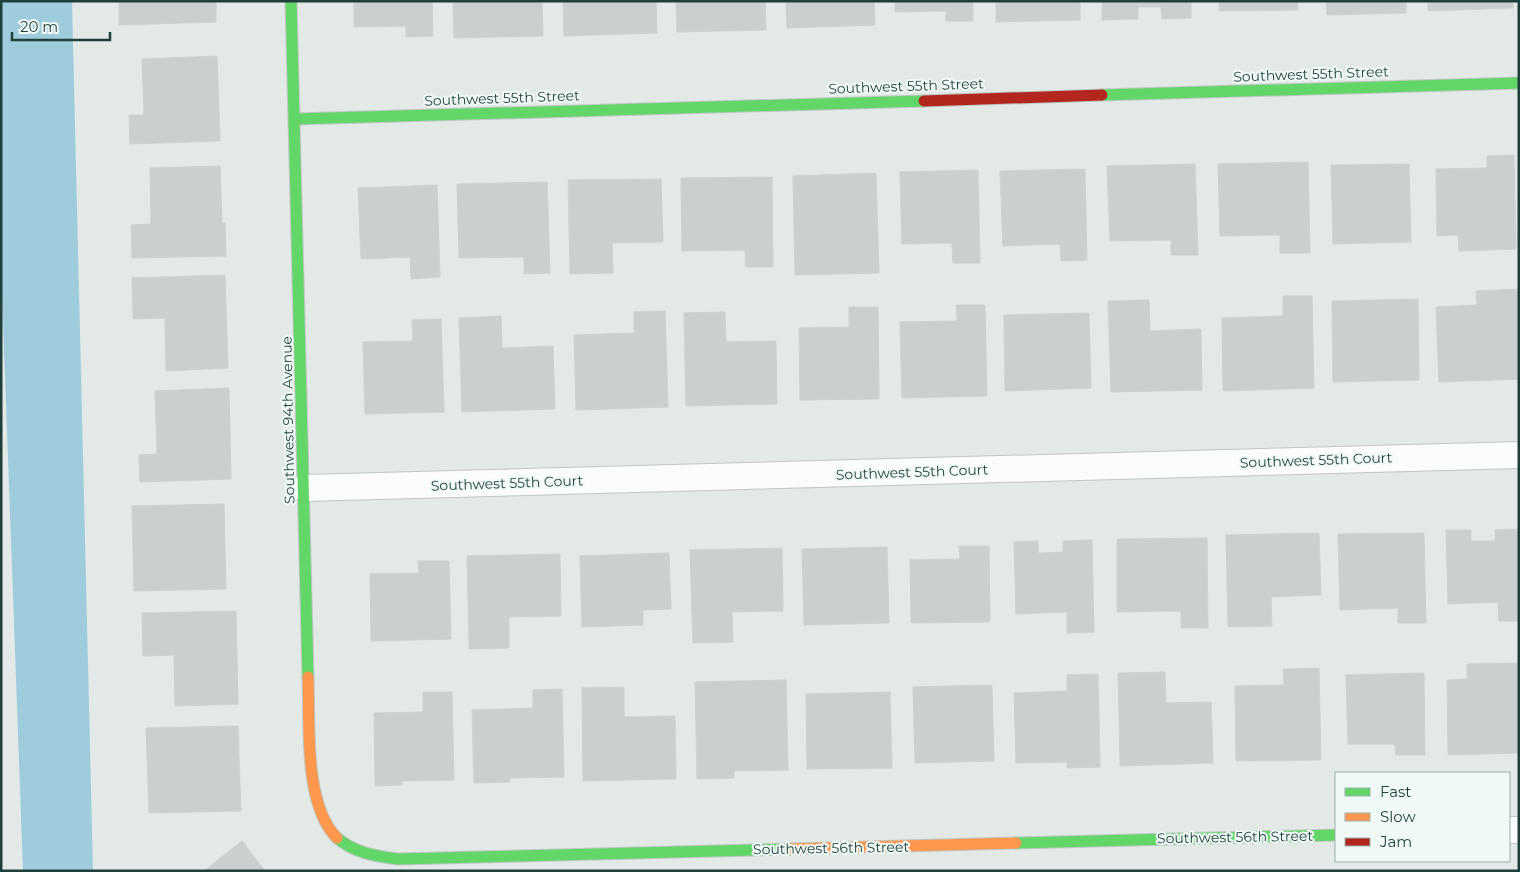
<svg xmlns="http://www.w3.org/2000/svg" width="1520" height="872" font-family="Montserrat,sans-serif">
	<style>
		.water { fill: #9eccdc }
		.building { fill: #cad0ce; stroke: #cbd2d0 }
		.lines { fill: none; stroke-linecap: round; stroke-linejoin: round }
		.street-casing { stroke: #c0c6c4; stroke-width: 28 }
		.fast-casing { stroke: #bec7c5; stroke-width: 13 }
		.slow-casing { stroke: #bec7c5; stroke-width: 13 }
		.jam-casing { stroke: #bec7c5; stroke-width: 13 }
		.street { stroke: #fbfcfb; stroke-width: 26 }
		.fast { stroke: #63d668; stroke-width: 11 }
		.slow { stroke: #ff974d; stroke-width: 11 }
		.jam { stroke: #b3261e; stroke-width: 11 }
		.labels { text-anchor: middle; dominant-baseline: central; stroke-width: 4; stroke-linejoin: round; paint-order: stroke }
		.street-label { font-size: 14px; fill: #1f3f3a; stroke: #f0f9f6 }
	</style>
	<rect width="100%" height="100%" fill="#e3e9e7"/>
	<path class="water" d="M1 1H72L93 871H23L1 266Z"/>
	<g class="building">
		<path d="M119 1H216V22L119 25Z"/>
		<path d="M354 1H432L433 36 406 37V26L354 27Z"/>
		<path d="M453 1H542L543 36 454 38Z"/>
		<path d="M563 1H656L657 33 564 36Z"/>
		<path d="M676 1H765L766 30 677 32Z"/>
		<path d="M786 1H874L875 25 787 28Z"/>
		<path d="M895 1H973V21H946V11L895 12Z"/>
		<path d="M996 1H1080V20L996 22Z"/>
		<path d="M1102 1H1191V18L1162 19 1161 7H1138V19L1102 20Z"/>
		<path d="M1219 1H1298V10L1219 11Z"/>
		<path d="M1326 1H1406V13L1327 15Z"/>
		<path d="M1428 1H1513V8L1428 11Z"/>
		<path d="M217 56 220 141 130 144 129 115H144L142 59Z"/>
		<path d="M1514 155 1516 249 1459 251 1458 235 1437 236 1436 169 1487 168V156Z"/>
		<path d="M1308 162 1310 253H1280V235L1220 236 1218 164Z"/>
		<path d="M1195 164 1198 255H1171V240L1110 241 1107 166Z"/>
		<path d="M1409 164 1411 242 1333 244 1331 165Z"/>
		<path d="M220 166 222 223H225L226 256 132 258 131 225 151 224 150 168Z"/>
		<path d="M1085 169 1087 260 1061 261 1060 244 1003 246 1000 171Z"/>
		<path d="M978 170 980 263H953L952 243 902 244 900 172Z"/>
		<path d="M876 173 879 273 795 275 793 176Z"/>
		<path d="M772 177 773 267H746L745 250 682 251 681 178Z"/>
		<path d="M661 179 663 242 612 243 613 273 570 274 568 180Z"/>
		<path d="M547 182 550 273 524 274V257L459 258 457 184Z"/>
		<path d="M437 185 440 277 411 279 410 257 361 259 358 188Z"/>
		<path d="M225 275 228 368 166 371 165 318 133 319 132 278Z"/>
		<path d="M1519 289V379L1439 382 1436 307 1477 305 1476 291Z"/>
		<path d="M1283 296H1312L1314 388 1223 391 1222 318 1283 316Z"/>
		<path d="M1418 299 1419 380 1333 382 1332 301Z"/>
		<path d="M1149 300 1150 331 1201 329 1202 390 1111 392 1108 301Z"/>
		<path d="M956 305H985L987 396 902 398 900 322 957 321Z"/>
		<path d="M849 307H878L879 399 800 400 799 328 849 327Z"/>
		<path d="M665 311 668 407 576 410 574 335 634 333V312Z"/>
		<path d="M725 312 726 342 776 341 777 404 686 406 684 313Z"/>
		<path d="M1089 313 1091 388 1005 391 1004 315Z"/>
		<path d="M501 316 502 348 553 346 555 409 462 412 459 318Z"/>
		<path d="M441 319 444 412 365 414 363 342 413 341 412 320Z"/>
		<path d="M229 388 231 479 140 482 139 455 157 454 155 391Z"/>
		<path d="M224 504 226 589 134 591 132 506Z"/>
		<path d="M1519 529V621H1499L1498 602 1448 604 1446 530H1471V541H1495V530Z"/>
		<path d="M1319 533 1321 595 1271 597 1272 626 1228 627 1226 535Z"/>
		<path d="M1424 533 1426 623H1398V608L1340 610 1338 534Z"/>
		<path d="M1207 538 1208 628H1181V611L1117 612V539Z"/>
		<path d="M1092 540 1094 632 1067 633V612L1016 614 1014 542 1038 541V553L1063 552V541Z"/>
		<path d="M959 546H989L990 622 911 623 910 560 960 559Z"/>
		<path d="M887 547 889 623 804 625 802 549Z"/>
		<path d="M782 548 783 611 732 612 733 642 693 643 690 550Z"/>
		<path d="M669 553 671 609 643 610V625L582 627 580 556Z"/>
		<path d="M560 554 561 616 509 617V648L469 649 467 556Z"/>
		<path d="M418 561H449L451 639 371 641 370 574 419 573Z"/>
		<path d="M236 611 238 704 175 706 174 655 143 656 142 613Z"/>
		<path d="M1519 663V753L1448 755 1447 680 1467 679V664Z"/>
		<path d="M1319 668 1321 760 1236 761 1235 686 1284 685 1283 669Z"/>
		<path d="M1165 672 1166 703 1211 702 1213 763 1120 766 1118 673Z"/>
		<path d="M1424 673 1425 755H1396L1395 744H1348L1346 675Z"/>
		<path d="M1098 674 1100 767 1067 768V762L1016 763 1014 693 1067 691V675Z"/>
		<path d="M786 680 788 770 734 771V778L697 779 695 682Z"/>
		<path d="M992 685 994 761 915 763 913 687Z"/>
		<path d="M624 687V717L675 716 676 779 583 781 582 688Z"/>
		<path d="M562 689 564 777 510 778V782L474 783 472 710 533 708V690Z"/>
		<path d="M423 692H452L454 780 402 781V785L375 786 374 713 423 712Z"/>
		<path d="M890 692 892 768 807 769 806 694Z"/>
		<path d="M238 726 241 811 149 813 146 728Z"/>
		<path d="M242 841 265 871H204Z"/>
	</g>
	<g class="lines">
		<defs>
			<g id="street">
				<path d="M304 488 1519 455"/>
				<path d="M1509 830H1519"/>
			</g>
			<g id="fast">
				<path d="M291 1 308 677"/>
				<path d="M1102 95 1519 83"/>
				<path d="M295 119 924 101"/>
				<path d="M337 838C355 853 375 856 398 859L790 849"/>
				<path d="M1016 843 1336 835"/>
			</g>
			<g id="slow">
				<path d="M308 677C310 722 303 804 337 838"/>
				<path d="M790 849 1016 843"/>
			</g>
			<path id="jam" d="M924 101 1102 95"/>
		</defs>
		<use href="#street" class="street-casing"/>
		<use href="#fast" class="fast-casing"/>
		<use href="#slow" class="slow-casing"/>
		<use href="#jam" class="jam-casing"/>
		<use href="#street" class="street"/>
		<use href="#fast" class="fast"/>
		<use href="#slow" class="slow"/>
		<use href="#jam" class="jam"/>
	</g>
	<g class="labels">
		<g class="street-label">
			<text transform="translate(1311 74) rotate(-2)">Southwest 55th Street</text>
			<text transform="translate(906 86) rotate(-2)">Southwest 55th Street</text>
			<text transform="translate(502 98) rotate(-2)">Southwest 55th Street</text>
			<text transform="translate(288 420) rotate(-91)">Southwest 94th Avenue</text>
			<text transform="translate(1316 460) rotate(-2)">Southwest 55th Court</text>
			<text transform="translate(912 472) rotate(-2)">Southwest 55th Court</text>
			<text transform="translate(507 483) rotate(-2)">Southwest 55th Court</text>
			<text transform="translate(1235 837) rotate(-1)">Southwest 56th Street</text>
			<text transform="translate(831 848) rotate(-1)">Southwest 56th Street</text>
		</g>
	</g>
	<rect width="1520" height="872" fill="none" stroke="#1f3f3a" stroke-width="5"/>
	<rect x="1335" y="772" width="175" height="90" fill="#f0f9f6" stroke="#9cafab"/>
	<rect x="1345" y="788" width="25" height="8" fill="#63d668" stroke="#9cafab"/>
	<text x="1380" y="797" font-size="15" fill="#1f3f3a">Fast</text>
	<rect x="1345" y="813" width="25" height="8" fill="#ff974d" stroke="#9cafab"/>
	<text x="1380" y="822" font-size="15" fill="#1f3f3a">Slow</text>
	<rect x="1345" y="838" width="25" height="8" fill="#b3261e" stroke="#9cafab"/>
	<text x="1380" y="847" font-size="15" fill="#1f3f3a">Jam</text>
	<path d="M12 32v8h98v-8" fill="none" stroke="#1f3f3a" stroke-width="2.5"/>
	<text x="20" y="32" font-size="15" fill="#1f3f3a" stroke="#f0f9f6" stroke-width="4" paint-order="stroke">20 m</text>
</svg>
